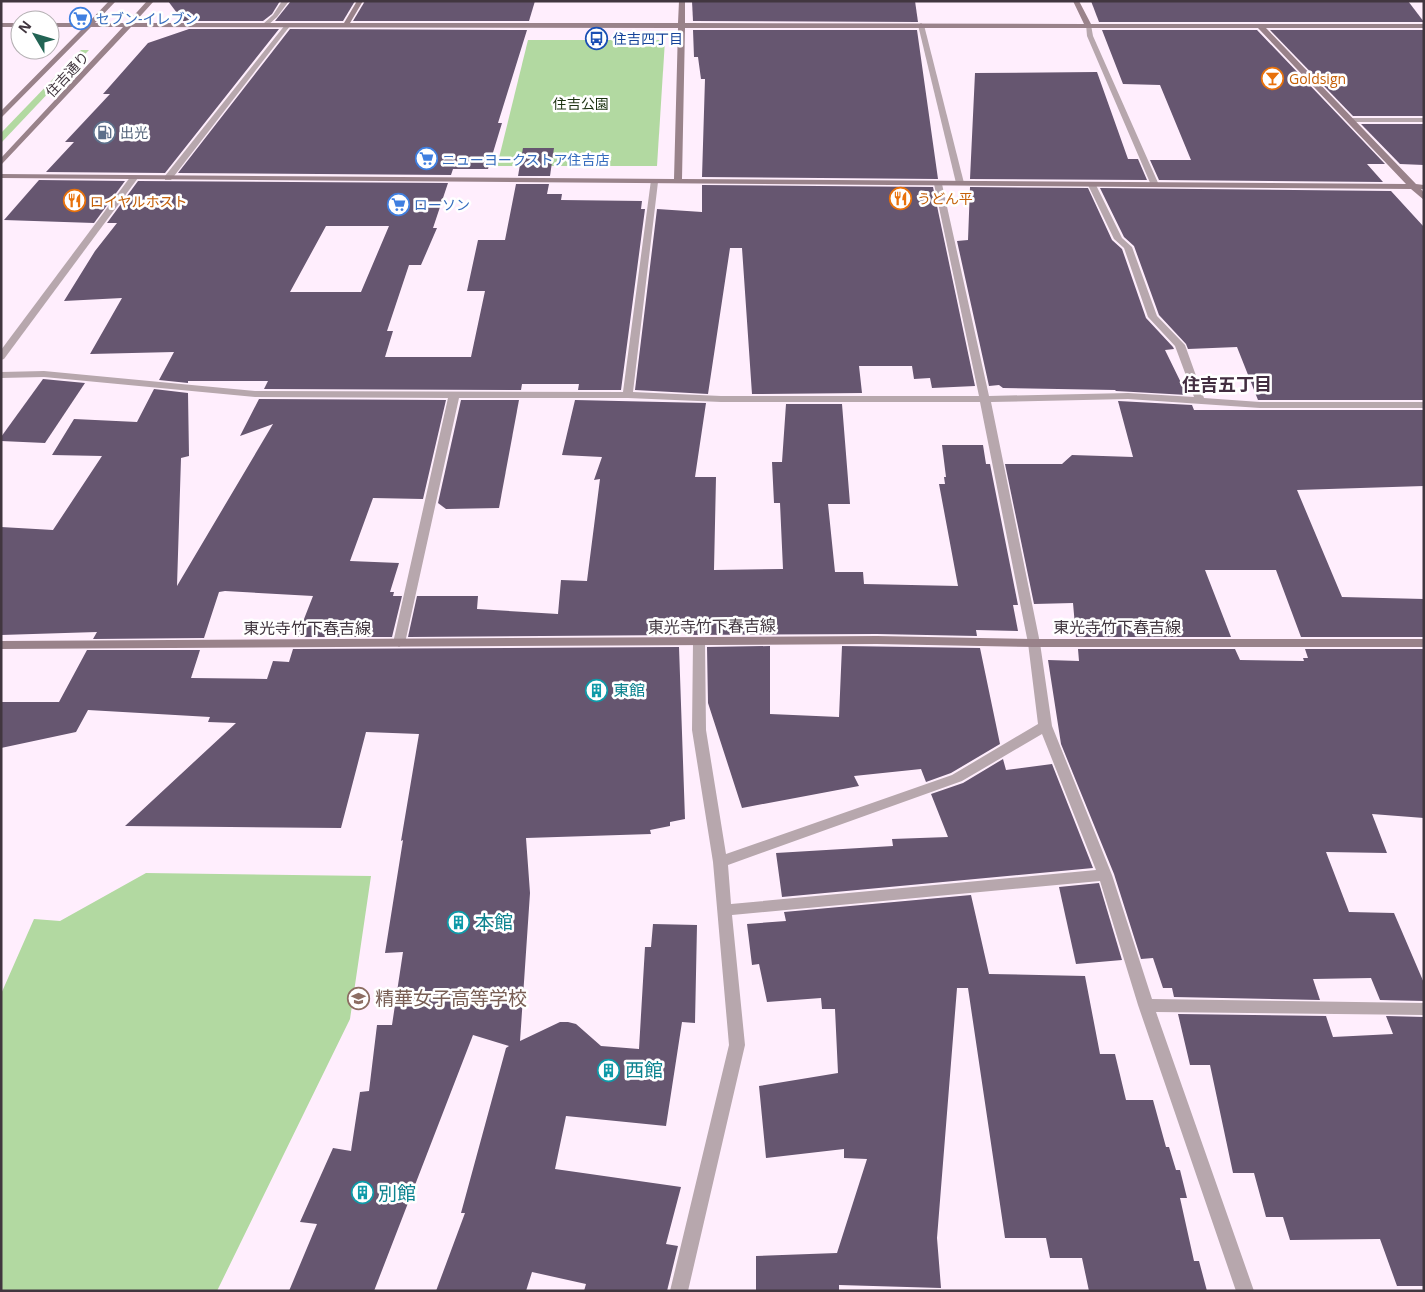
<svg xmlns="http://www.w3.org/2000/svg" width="1425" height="1292" font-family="'Open Sans','Noto Sans JP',sans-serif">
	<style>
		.green { fill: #b2d9a1 }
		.building { fill: #665670; fill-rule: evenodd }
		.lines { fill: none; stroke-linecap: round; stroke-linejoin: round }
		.street { fill: #b7a7ad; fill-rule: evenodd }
		.secondary { fill: #99828a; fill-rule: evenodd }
		.labels { text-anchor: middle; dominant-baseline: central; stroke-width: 5; stroke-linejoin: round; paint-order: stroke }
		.far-shop-label { font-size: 14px; fill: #366cbe; stroke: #fff; text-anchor: start }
		.far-transit-label { font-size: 14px; fill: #164399; stroke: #fff; text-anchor: start }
		.far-street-label { font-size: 14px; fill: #41363f; stroke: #fff }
		.far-food-label { font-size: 14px; fill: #c56008; stroke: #fff; text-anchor: start }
		.far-park-label { font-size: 14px; fill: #1c3211; stroke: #fff }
		.far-service-label { font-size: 14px; fill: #4e5e75; stroke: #fff; text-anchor: start }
		.street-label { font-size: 16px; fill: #41363f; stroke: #fff }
		.culture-label { font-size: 16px; fill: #0d838f; stroke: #fff; text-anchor: start }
		.neighbourhood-label { font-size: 18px; font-weight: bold; fill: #432e41; stroke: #fff }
		.near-culture-label { font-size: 19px; fill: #0d838f; stroke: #fff; text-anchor: start }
		.near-education-label { font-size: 19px; fill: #785e54; stroke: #fff; text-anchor: start }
	</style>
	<rect width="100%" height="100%" fill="#ffeefd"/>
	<g class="green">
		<path d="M528 40H665L657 166H497Z"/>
		<path d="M81 50H89L1 143V133Z"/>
		<path d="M146 873 371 876 350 1019 217 1291H1V994L34 919 60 921Z"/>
	</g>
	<g class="building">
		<path d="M168 1H280L272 14 263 21H183Z"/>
		<path d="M291 1H355L343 21H275Z"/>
		<path d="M365 1H535L529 21H353Z"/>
		<path d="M692 1H915L918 22 693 21Z"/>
		<path d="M1091 1H1408L1424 22H1099Z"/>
		<path d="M189 29H279L165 173 46 172 74 142H65L110 94H103L148 43Z"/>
		<path d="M290 29 527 30 498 123H502L488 169H453L451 175 178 173Z"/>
		<path d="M693 30H917L938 179 702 177 705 79H701L698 57H694Z"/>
		<path d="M1102 30H1257L1385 164H1367L1383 182 1159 180 1150 160H1191L1160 85 1123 84Z"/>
		<path d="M1270 30H1424V116H1353Z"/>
		<path d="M1097 72 1128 159H1138L1147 180 970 179 975 73Z"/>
		<path d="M1361 124H1424V165L1400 164Z"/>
		<path d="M523 148H554L550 176H518Z"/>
		<path d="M39 180 125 181 94 223 4 220Z"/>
		<path d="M138 181 448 183 433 228H437L421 265H409L387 331H393L385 357H471L485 291H467L478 240H505L516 184H549L547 194H562L561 200 642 201 641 209H645L621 390H578L579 384H522L521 390 264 389 268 381H188V383L159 380 174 352 90 354 122 298 64 301 95 251 117 223H107ZM326 226H389L361 292H290Z"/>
		<path d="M702 185 933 187 975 386 932 388 930 378 914 379 912 366H859L862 393 752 394 742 248H730L708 394 635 390 657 209 702 212Z"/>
		<path d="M970 187 1088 188 1112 240 1122 249 1146 318 1173 347 1174 349 1165 350 1187 395 1116 391 1115 390 1003 388 999 385 989 386 957 241 968 240Z"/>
		<path d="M1100 188 1391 191 1424 227V400H1258L1237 347 1188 349 1186 344 1159 315 1134 246 1124 237Z"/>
		<path d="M43 379 85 383 45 443 1 441V437Z"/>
		<path d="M154 389 188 393 189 456 181 458 177 586 273 424 240 436 259 399 446 400 423 499 373 498 350 561 399 563 390 592H394L393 596H402L392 637H297L313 596 225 591 219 592 204 638 93 639 97 632 1 635V527L53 530 102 456 52 455 74 419 137 422Z"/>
		<path d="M461 400H519L499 508 446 509 438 503Z"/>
		<path d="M575 400 706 403 695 477H716L714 570 783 569 780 503H774L772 462H782L786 404H842L850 504H828L835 572H863L864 584 958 586 939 484H945L944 477H946L942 445H983L986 464H990L1018 605H1013L1018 631 976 630 977 636 877 634 685 635 679 617H677L678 635 408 637 417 596H478L477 609 558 614 561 580 587 581 600 479 594 480 602 457 562 455Z"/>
		<path d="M1118 401 1192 405 1194 410H1424V486L1297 490 1342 597 1424 599V637H1301L1276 570H1205L1231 637H1076L1073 603 1034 604 1005 464H1062L1072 455 1133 457Z"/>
		<path d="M770 646V714L839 717 842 646 980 648 1000 744 951 773 926 782 921 769 854 776 859 786 742 808 708 703 707 647Z"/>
		<path d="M679 647 685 819 670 822V826L650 830 651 834 526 838 530 893 520 1041 560 1022H568L576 1024 601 1046 639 1049 645 947H651L653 924 697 925 695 1023 682 1022 666 1126 566 1116 555 1169 681 1187 666 1244 678 1246 667 1291H584L586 1284 532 1272 526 1291H436L465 1213H461L506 1048 509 1046 473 1035 374 1291H289L317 1224 300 1222 333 1148 351 1151 360 1092 369 1091 377 1025H392L403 952 385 953 403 840 401 841 419 734 366 732 341 828 125 826 236 723 208 722 210 717 88 710 76 732 1 748V702H59L87 650H200L191 678 267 679 273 661 289 662 293 649Z"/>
		<path d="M1078 649H1235L1240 660 1304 661 1303 658H1308L1305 649H1424V818L1372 814 1387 853 1326 852 1349 912 1394 913 1424 983V1001L1380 1000 1371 978 1313 979 1320 1000 1174 997 1172 988H1163L1153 958 1141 959 1114 874 1061 744 1048 660 1079 661Z"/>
		<path d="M1003 759 1006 770 1052 764 1093 868 782 897 776 853 893 846 892 839 948 837 931 794 963 783Z"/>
		<path d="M1099 883 1122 960 1076 964 1059 887Z"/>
		<path d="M971 895 989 974 1085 976 1100 1054H1115L1126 1100H1153L1166 1147H1169L1176 1170H1180L1187 1198H1180L1194 1261H1199L1207 1291H1089L1082 1258H1050L1046 1238H1005L968 988H957L937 1238 941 1288 839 1285V1291H756V1256L837 1253 867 1159 844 1158V1149L766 1158 759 1086 838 1073 835 1009H822L821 998 767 1002 759 964 752 965 747 924 786 921 784 912Z"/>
		<path d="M1178 1014 1326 1016 1333 1037 1393 1034 1386 1016 1424 1017V1286H1397L1380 1239 1290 1240 1283 1217H1266L1254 1173H1233L1210 1065H1190Z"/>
	</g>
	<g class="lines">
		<g class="street">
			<path d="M282 1H289L277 17 267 26H263V24L273 15Z"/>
			<path d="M921 23 924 25 964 183 963 185 956 183 918 25Z"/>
			<path d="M1086 24 1091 25 1093 36 1159 185 1158 187 1151 185 1087 36Z"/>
			<path d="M285 25 290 26 171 180H165V176Z"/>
			<rect x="1347" y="118" width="77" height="4"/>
			<path d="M131 176 138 178 4 359 1 360V350Z"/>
			<path d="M651 180 658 182 633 392 721 396H979L934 184 938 182 942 184 989 396 1128 393 1194 397 1175 346 1148 317 1124 248 1114 239 1088 185 1092 183 1096 185 1122 238 1132 247 1157 316 1185 345 1204 398 1260 402H1424V408H1260L1128 399 991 402 1040 643 1052 726 1112 875 1152 999 1424 1003V1015L1156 1012 1254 1291H1236L1138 1005 1100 881 732 915 745 1045 688 1291H670L729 1045 713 862 692 730 693 642 699 638 705 642 706 730 726 854 952 775 1038 724 1028 643 980 402H721L628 398H459L405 643 399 647 393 643 448 398 255 397 44 377 1 378V372L44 371 255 391 623 392ZM1042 734 1096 870 731 904 728 865 962 781Z"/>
		</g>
		<g class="secondary">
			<path d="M109 1H116L95 23H127L147 1H154L134 23H344L357 1H363L350 23H678L679 1H685V23L1084 24 1073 1H1079L1091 24H1424V28H1266L1416 184 1424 185V189H1421L1424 193V200L1411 189 1 178V174L674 179 678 28 131 27 1 165V158L123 27H91L1 118V111L84 27H50V23H88ZM685 28H1258L1406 184 682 179Z"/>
			<rect x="1" y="23" width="19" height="4"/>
			<path d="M877 636 1034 639H1424V647H1034L877 644 1 649V641Z"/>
		</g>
	</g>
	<defs>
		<symbol id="supermarket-ring" viewBox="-11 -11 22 22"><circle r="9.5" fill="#fff" stroke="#3f7fe0" stroke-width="1.5"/><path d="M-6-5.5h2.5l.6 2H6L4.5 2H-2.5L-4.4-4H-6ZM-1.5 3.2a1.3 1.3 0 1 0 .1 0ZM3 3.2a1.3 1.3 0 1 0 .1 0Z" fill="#3f7fe0"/></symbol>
		<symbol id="bus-ring" viewBox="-11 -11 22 22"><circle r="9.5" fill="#fff" stroke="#1a4fb4" stroke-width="1.5"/><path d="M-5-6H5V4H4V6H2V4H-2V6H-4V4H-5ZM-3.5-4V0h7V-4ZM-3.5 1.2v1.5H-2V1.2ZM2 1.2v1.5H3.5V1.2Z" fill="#1a4fb4"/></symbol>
		<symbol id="bar-ring" viewBox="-11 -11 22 22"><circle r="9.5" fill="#fff" stroke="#e8710a" stroke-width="1.5"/><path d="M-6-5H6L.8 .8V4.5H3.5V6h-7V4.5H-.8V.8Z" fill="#e8710a"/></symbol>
		<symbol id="fuel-ring" viewBox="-11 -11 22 22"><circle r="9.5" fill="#fff" stroke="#5c6f8a" stroke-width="1.5"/><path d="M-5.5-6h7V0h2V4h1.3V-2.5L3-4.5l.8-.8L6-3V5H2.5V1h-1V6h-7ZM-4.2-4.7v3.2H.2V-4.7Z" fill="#5c6f8a"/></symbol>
		<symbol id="restaurant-ring" viewBox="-11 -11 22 22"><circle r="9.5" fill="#fff" stroke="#e8710a" stroke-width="1.5"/><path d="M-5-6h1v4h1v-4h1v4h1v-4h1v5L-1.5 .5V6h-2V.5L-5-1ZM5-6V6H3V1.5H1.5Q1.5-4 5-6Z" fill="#e8710a"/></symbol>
		<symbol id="building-ring" viewBox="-11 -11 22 22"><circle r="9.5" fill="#fff" stroke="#0f9aa8" stroke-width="1.5"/><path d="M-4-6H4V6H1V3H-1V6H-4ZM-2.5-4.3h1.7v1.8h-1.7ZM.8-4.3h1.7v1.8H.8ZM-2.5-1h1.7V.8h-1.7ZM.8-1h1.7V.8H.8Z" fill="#0f9aa8"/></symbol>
		<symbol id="school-ring" viewBox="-11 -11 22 22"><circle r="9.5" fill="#fff" stroke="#8d6e63" stroke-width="1.5"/><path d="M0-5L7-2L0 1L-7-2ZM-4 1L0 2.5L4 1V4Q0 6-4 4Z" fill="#8d6e63"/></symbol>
	</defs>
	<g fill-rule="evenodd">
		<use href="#supermarket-ring" x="68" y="6" width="25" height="25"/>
		<use href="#bus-ring" x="584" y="26" width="25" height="25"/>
		<use href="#bar-ring" x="1260" y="66" width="25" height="25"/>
		<use href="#fuel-ring" x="92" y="120" width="25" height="25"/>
		<use href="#supermarket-ring" x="414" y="146" width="25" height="25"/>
		<use href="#restaurant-ring" x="888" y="186" width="25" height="25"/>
		<use href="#restaurant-ring" x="62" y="188" width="25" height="25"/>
		<use href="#supermarket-ring" x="386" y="192" width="25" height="25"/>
		<use href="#building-ring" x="584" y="678" width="25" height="25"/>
		<use href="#building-ring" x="446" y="910" width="25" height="25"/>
		<use href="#school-ring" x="346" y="986" width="25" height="25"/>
		<use href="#building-ring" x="596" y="1058" width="25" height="25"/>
		<use href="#building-ring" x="350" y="1180" width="25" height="25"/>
	</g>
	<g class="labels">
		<g class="far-shop-label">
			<text x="96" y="18">セブン-イレブン</text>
			<text x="442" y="159">ニューヨークストア住吉店</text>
			<text x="414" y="204">ローソン</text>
		</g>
		<g class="far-transit-label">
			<text x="613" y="38">住吉四丁目</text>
		</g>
		<g class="far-street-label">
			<text transform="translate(67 74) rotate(-47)">住吉通り</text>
		</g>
		<g class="far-food-label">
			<text x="1289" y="78">Goldsign</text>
			<text x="917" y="198">うどん平</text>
			<text x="90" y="201">ロイヤルホスト</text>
		</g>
		<g class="far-park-label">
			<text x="581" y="103">住吉公園</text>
		</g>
		<g class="far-service-label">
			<text x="120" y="132">出光</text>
		</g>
		<g class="street-label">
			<text transform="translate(712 626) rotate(-1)">東光寺竹下春吉線</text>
			<text x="1117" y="627">東光寺竹下春吉線</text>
			<text x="307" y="628">東光寺竹下春吉線</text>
		</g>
		<g class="culture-label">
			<text x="613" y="690">東館</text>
		</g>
		<g class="neighbourhood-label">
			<text x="1227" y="384">住吉五丁目</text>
		</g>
		<g class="near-culture-label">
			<text x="475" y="922">本館</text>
			<text x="625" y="1070">西館</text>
			<text x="378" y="1193">別館</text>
		</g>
		<g class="near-education-label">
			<text x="375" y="998">精華女子高等学校</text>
		</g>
	</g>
	<rect width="1425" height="1292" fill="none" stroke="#41363f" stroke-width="5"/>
	<g transform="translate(35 35) rotate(308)"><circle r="24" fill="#ffffff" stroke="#b3afb2"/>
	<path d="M0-4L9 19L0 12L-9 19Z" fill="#226454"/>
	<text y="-8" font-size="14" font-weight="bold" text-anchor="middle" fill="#41363f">N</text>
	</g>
</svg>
